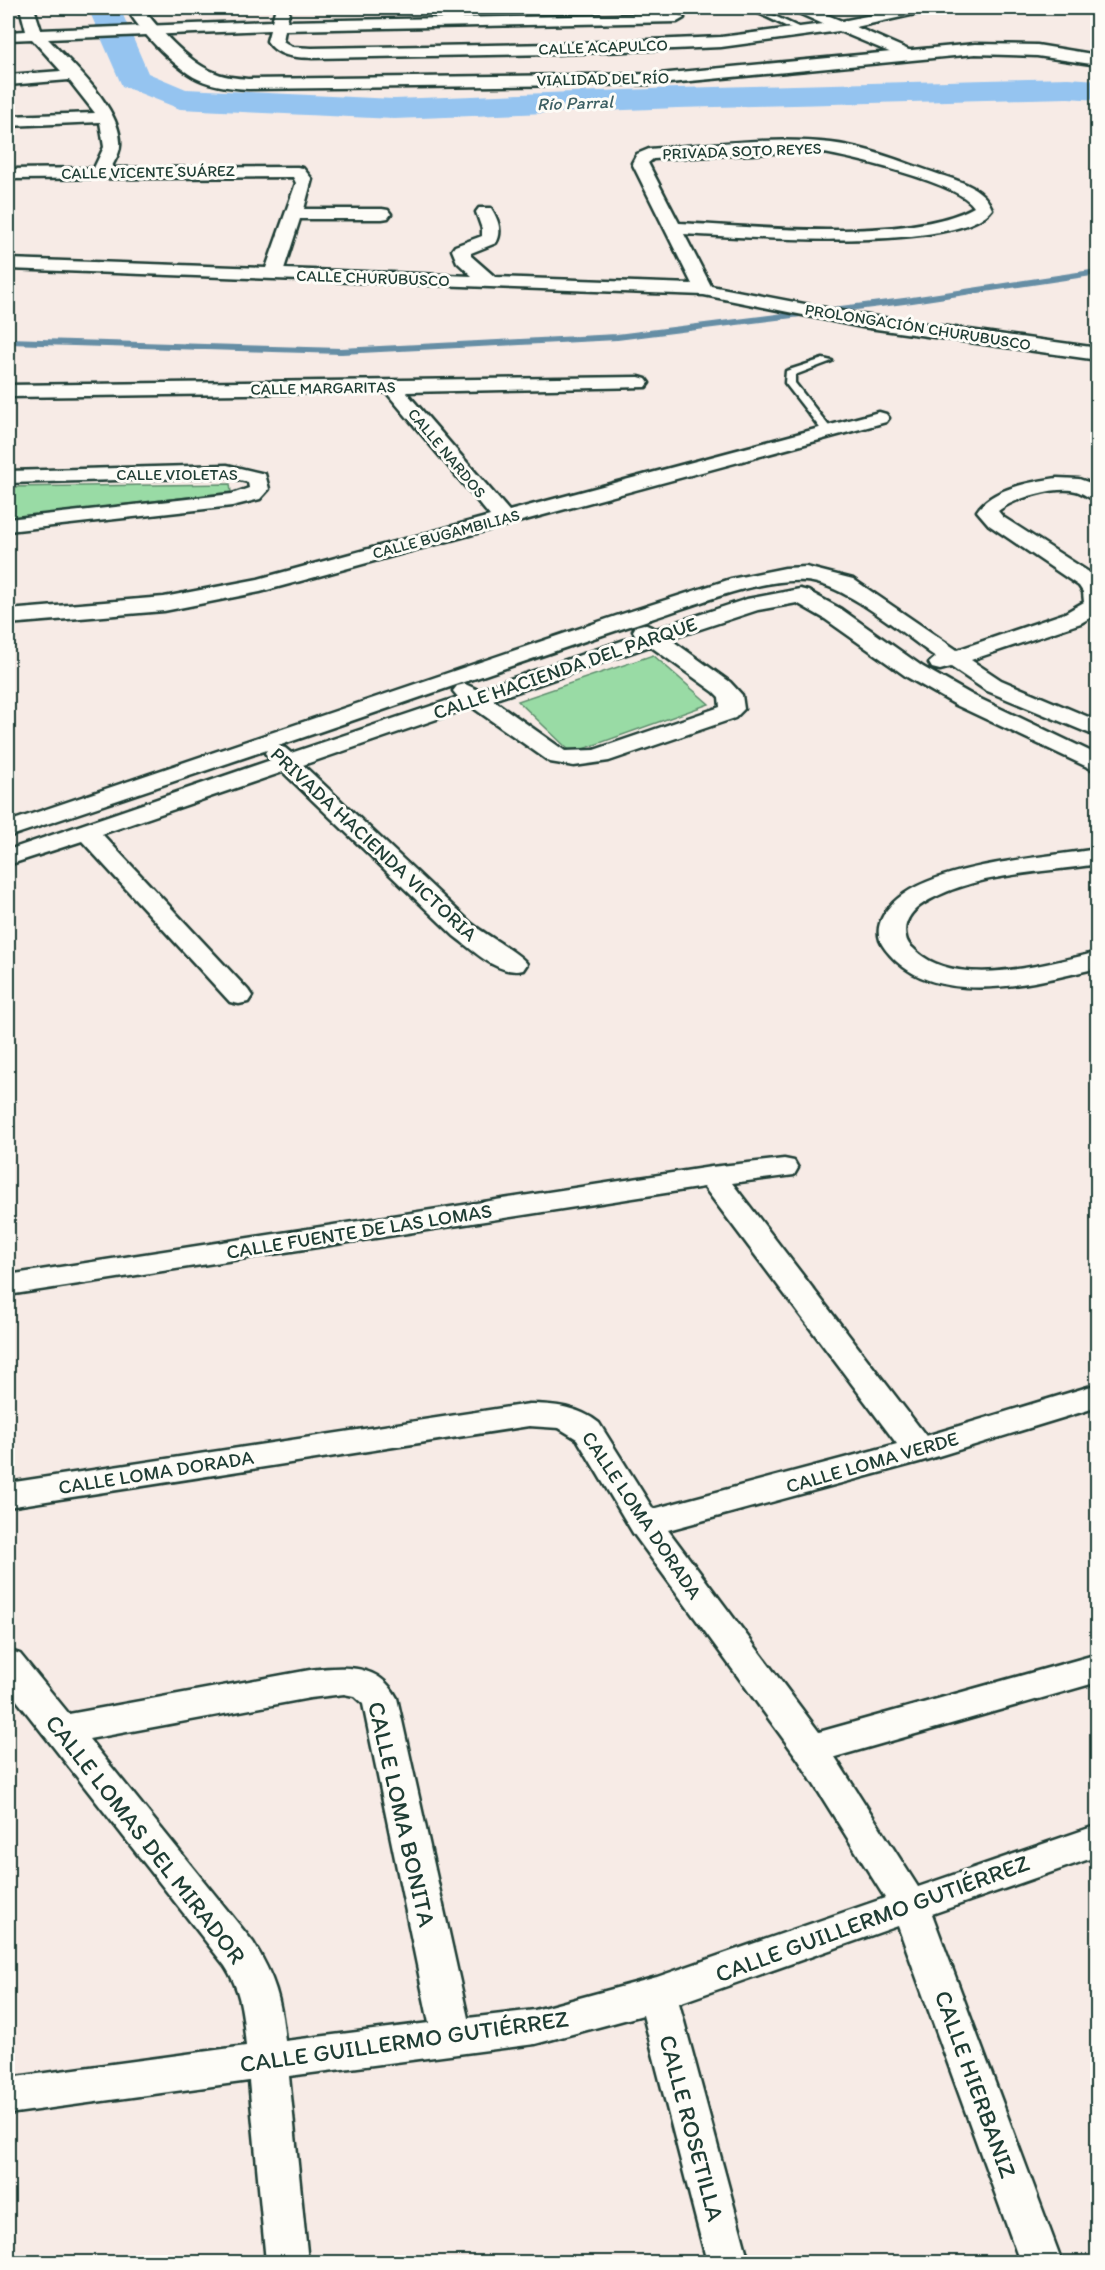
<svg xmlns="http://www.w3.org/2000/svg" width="1105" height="2270" font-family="Itim,sans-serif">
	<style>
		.green { fill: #99dba5; stroke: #5c8c6c; stroke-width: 1.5 }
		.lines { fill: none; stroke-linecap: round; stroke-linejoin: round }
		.stream { stroke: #668ea5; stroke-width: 6 }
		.river { fill: #95c4f0; fill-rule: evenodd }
		.lane-casing { stroke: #1f3d34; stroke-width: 5 }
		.street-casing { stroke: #1f3d34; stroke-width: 5 }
		.secondary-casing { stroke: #1f3d34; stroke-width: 5 }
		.lane { fill: #fdfcf7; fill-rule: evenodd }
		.street { fill: #fdfcf7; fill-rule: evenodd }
		.secondary { fill: #fdfcf7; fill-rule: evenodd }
		.labels { text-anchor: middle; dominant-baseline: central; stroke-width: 6; stroke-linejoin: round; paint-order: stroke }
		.far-street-label { font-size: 16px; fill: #1f3d34; stroke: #fdfcf7 }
		.far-water-label { font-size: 18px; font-style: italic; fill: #3c5f63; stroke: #fdfcf7 }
		.street-label { font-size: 20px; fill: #1f3d34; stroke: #fdfcf7 }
		.near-street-label { font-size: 24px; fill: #1f3d34; stroke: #fdfcf7 }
	</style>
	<rect width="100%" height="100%" fill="#f7ebe6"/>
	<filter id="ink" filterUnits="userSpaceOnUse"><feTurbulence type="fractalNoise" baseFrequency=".0167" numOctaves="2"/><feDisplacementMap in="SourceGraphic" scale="12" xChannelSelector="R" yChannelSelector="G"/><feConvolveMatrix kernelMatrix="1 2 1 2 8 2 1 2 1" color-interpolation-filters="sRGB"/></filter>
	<g filter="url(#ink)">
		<g class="green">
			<path d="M230 484 231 492 8 518V487Z"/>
			<path d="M653 655 709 704 572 753 518 701Z"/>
		</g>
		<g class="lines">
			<path class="stream" d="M8 341 341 351 617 337 912 300 1098 272"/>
			<path class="river" d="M88 8H120L148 73 186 89 394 99 678 88 1068 78 1098 80V100L1068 98 678 108 394 119 180 109 122 86Z"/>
			<defs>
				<g id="lane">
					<path d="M748 8H757L809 32 802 34Z"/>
					<path d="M823 359 832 361 795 375V383L832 430 827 433 823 432 785 383 786 371Z"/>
				</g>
				<g id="street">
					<path d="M20 8H34L41 30 272 21 276 8H290L287 21 677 14 684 18 677 22 285 30 283 41 292 47 312 48 554 44 721 37 823 24 794 11 792 8H810L842 21 906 8H931L929 11 856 27 911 51 914 54 911 57 906 59 839 31 721 47 554 54 312 58C294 57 278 57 267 41L270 30 48 39C72 64 123 109 120 146 120 153 114 162 111 168L297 167 303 168 312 179 304 209H382L388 210 391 214 388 218 382 219H300L284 269 472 276 457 262 452 250 455 246 482 236V229L476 212 479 208H491C498 219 503 232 496 243L471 253V256L495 277 692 284 632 163 637 154 649 149C706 145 775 136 831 143 866 147 899 161 932 172 954 180 983 185 992 209 959 254 740 237 684 234L711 286 862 315 1098 348V360L862 327 704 295 8 269V259L266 268 296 183 293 177 8 179V169L94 168 104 147 100 122 8 126V116L95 113 69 80 8 85V75L61 71 32 39 8 40V32L26 31ZM811 151C840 154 962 183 974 207 910 243 755 227 679 223L648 163 653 159Z"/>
					<path d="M1088 8H1098V12L1090 11Z"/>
					<path d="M639 377 646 379 649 383 646 387 406 392 509 511 879 412 886 414 889 418 886 422 260 592 164 611 8 624V610L164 597 258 579 490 516 386 392 8 397V385Z"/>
					<path d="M227 465 265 474 269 489 260 499 232 506 8 531V519L232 494 249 488 248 482 227 477 8 483V471Z"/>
					<path d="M1057 478 1079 479 1096 485 1098 501C1089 499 1084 493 1076 491 1056 486 1014 498 998 511L1003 517 1095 576 1098 580V613L1081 623 971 660 1001 680 1098 721V737L985 690 951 667 940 670 932 668 929 663 936 657C903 634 844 583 805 581 759 578 695 605 651 619 526 660 403 704 278 746L285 748 291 753 458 697 453 691 457 686 465 684 478 690 636 636 633 631 636 626 644 624 656 629 747 599 800 589 808 591 841 609 923 667 972 695 1098 755V772L956 705 907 677 825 619 797 603 758 610 670 639 730 682 742 695 744 709 735 718 609 761 574 766 550 762 472 707 303 765 472 924C484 934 521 954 527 964L523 970C498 976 473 950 454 936L283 772 102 834 248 990 252 996 248 1002 239 1004 230 1002 82 841 8 865V850L271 760 265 753 267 750 8 837V822L619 615 731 579 785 568 806 567 853 579 957 650 1065 613 1084 602 1083 592 1079 586 989 525 977 511C992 488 1031 482 1057 478ZM650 646 714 692 719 697 720 707 594 750 565 751 493 700Z"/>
					<path d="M1098 849V864C1041 873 974 873 924 903 912 910 902 923 906 937 907 944 912 947 916 951 958 990 1047 964 1098 952V968C1038 982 946 1007 896 961 890 955 883 948 880 940 874 922 890 903 904 894 947 864 1045 857 1098 849Z"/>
					<path d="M784 1159 794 1161 798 1168 794 1175 732 1183 926 1436 1098 1384V1407L919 1462 668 1530 819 1732 1098 1654V1682L835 1757 918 1887 1098 1825V1856L932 1914 1062 2262H1020L898 1926 679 2003 749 2262H707L643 2015 535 2044 289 2076 308 2262H266L249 2081 8 2114V2078L246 2046C243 2016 242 1992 225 1966L8 1689V1650L20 1654 69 1714 310 1670C344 1666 379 1663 397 1698L468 2018 535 2010 657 1977 885 1898 798 1759 633 1533 577 1439 559 1428 529 1426 8 1507V1483L529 1404C554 1404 579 1407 599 1423L653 1509 897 1444 704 1187 8 1295V1275L711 1167ZM344 1694 354 1696 363 1704 429 2023 285 2041C281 1999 275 1978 253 1942L89 1739 310 1698Z"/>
				</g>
				<path id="secondary" d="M127 8H143C157 28 188 61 211 71 223 77 236 78 248 79L659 74 975 44 1037 45 1098 55V65L1037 56 975 54 659 84 248 89C231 88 213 86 198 79 175 68 138 30 127 8Z"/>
			</defs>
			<use href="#lane" class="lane-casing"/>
			<use href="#street" class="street-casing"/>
			<use href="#secondary" class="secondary-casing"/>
			<use href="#lane" class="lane"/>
			<use href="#street" class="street"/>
			<use href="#secondary" class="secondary"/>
		</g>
	</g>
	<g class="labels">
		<g class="far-street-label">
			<text transform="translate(603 47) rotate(-2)">CALLE ACAPULCO</text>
			<text transform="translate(603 79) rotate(-1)">VIALIDAD DEL RÍO</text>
			<text transform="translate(742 151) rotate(-2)">PRIVADA SOTO REYES</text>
			<text transform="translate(148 172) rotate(-1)">CALLE VICENTE SUÁREZ</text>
			<text transform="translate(373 278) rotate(2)">CALLE CHURUBUSCO</text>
			<text transform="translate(918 327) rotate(9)">PROLONGACIÓN CHURUBUSCO</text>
			<text transform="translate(323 388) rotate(-1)">CALLE MARGARITAS</text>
			<text transform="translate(447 453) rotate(50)">CALLE NARDOS</text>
			<text x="177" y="474">CALLE VIOLETAS</text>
			<text transform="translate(446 534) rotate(-15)">CALLE BUGAMBILIAS</text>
		</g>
		<g class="far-water-label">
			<text transform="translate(575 103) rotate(-2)">Río Parral</text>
		</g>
		<g class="street-label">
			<text transform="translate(565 668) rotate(-19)">CALLE HACIENDA DEL PARQUE</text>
			<text transform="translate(374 844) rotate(43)">PRIVADA HACIENDA VICTORIA</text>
			<text transform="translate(359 1231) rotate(-9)">CALLE FUENTE DE LAS LOMAS</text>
			<text transform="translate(872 1462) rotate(-16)">CALLE LOMA VERDE</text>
			<text transform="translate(156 1472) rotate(-9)">CALLE LOMA DORADA</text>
			<text transform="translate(642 1515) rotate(56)">CALLE LOMA DORADA</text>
		</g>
		<g class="near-street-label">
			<text transform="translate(402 1814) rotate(77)">CALLE LOMA BONITA</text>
			<text transform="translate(146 1839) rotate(52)">CALLE LOMAS DEL MIRADOR</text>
			<text transform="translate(872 1918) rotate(-20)">CALLE GUILLERMO GUTIÉRREZ</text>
			<text transform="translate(404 2041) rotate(-8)">CALLE GUILLERMO GUTIÉRREZ</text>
			<text transform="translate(976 2084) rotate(70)">CALLE HIERBANIZ</text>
			<text transform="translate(692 2128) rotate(75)">CALLE ROSETILLA</text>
		</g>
	</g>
	<rect width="1105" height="2270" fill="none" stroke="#fdfcf7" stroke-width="30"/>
	<rect x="15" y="15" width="1075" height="2240" fill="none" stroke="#1f3d34" stroke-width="2" filter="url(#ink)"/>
</svg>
